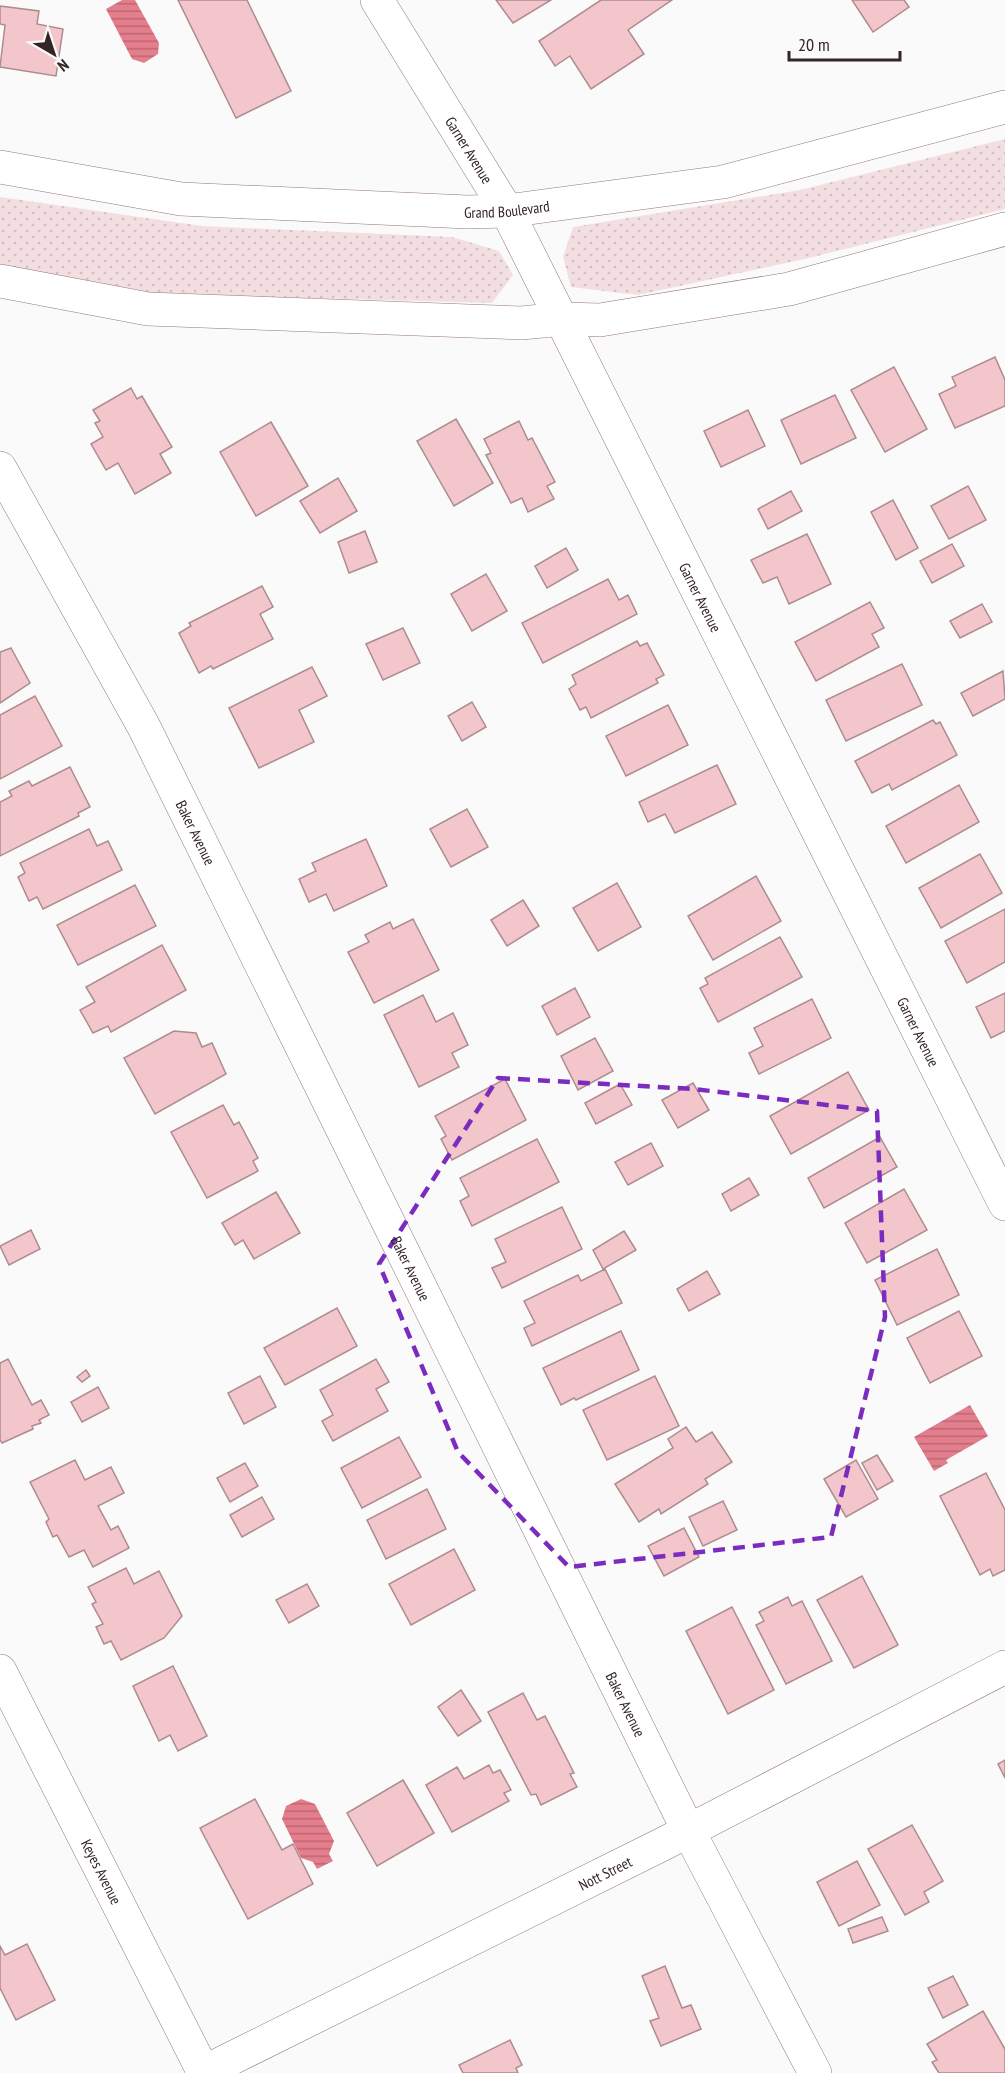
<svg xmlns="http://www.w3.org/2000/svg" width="1005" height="2073" font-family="'PT Sans Narrow',sans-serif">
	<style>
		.grass { fill: url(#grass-dots) }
		.water { fill: url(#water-rules) }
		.building { fill: #f2c6ca; stroke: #ae8b8e; stroke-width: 1.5 }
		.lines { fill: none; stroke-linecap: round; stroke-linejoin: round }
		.street-casing { stroke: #987579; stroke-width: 34 }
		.secondary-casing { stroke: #987579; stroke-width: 34 }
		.street { stroke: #fff; stroke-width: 33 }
		.secondary { stroke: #fff; stroke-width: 33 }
		.marked { fill: none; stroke: #7b2cbf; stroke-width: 4.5; stroke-dasharray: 12 8; stroke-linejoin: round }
		.labels { text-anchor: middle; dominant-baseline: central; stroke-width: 4.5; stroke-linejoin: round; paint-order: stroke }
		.street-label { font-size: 15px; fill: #332426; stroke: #fafafa }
	</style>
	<defs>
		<pattern id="grass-dots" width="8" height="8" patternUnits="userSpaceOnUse" patternTransform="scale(1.5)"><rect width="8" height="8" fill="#f3dfe1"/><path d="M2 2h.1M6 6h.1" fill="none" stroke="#d1bfc1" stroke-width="1.8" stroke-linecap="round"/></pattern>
		<pattern id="water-rules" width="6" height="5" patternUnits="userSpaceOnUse" patternTransform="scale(1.5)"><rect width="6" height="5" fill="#e47e8d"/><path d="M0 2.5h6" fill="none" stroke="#b96773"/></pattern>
	</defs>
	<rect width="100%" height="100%" fill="#fafafa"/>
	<g class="grass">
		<path d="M1005 139V209L809 258 638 295 571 287 563 257 573 227 800 190Z"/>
		<path d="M0 197 202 226 452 237 499 251 513 275 492 303 161 294 0 265Z"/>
	</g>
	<g class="water">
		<path d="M122 0H135L159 43 158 54 144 63 132 59 106 9Z"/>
		<path d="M970 1405 988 1436 946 1460 948 1463 934 1471 914 1437Z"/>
		<path d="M301 1799 315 1804 334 1841 329 1854 333 1861 317 1869 313 1862 301 1858 282 1819 286 1806Z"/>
	</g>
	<g class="building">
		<path d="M178 0H247L291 91 236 118Z"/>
		<path d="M496 0H551L513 23Z"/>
		<path d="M601 0H672L628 30 644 54 591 89 570 56 555 66 539 41Z"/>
		<path d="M852 0H904L909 7 873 32Z"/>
		<path d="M0 6 39 11 37 24 63 29 56 76 0 67 5 25 0 24Z"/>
		<path d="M995 357 1005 380V406L955 428 939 394 956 386 952 377Z"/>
		<path d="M894 367 927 429 885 452 851 390Z"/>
		<path d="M131 388 137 399 142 396 172 447 160 454 171 473 135 494 118 463 106 470 91 444 103 437 95 423 100 421 93 410Z"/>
		<path d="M835 395 856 438 801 464 781 420Z"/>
		<path d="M748 410 765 446 721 467 704 431Z"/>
		<path d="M456 419 493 483 454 506 417 441Z"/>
		<path d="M519 421 528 440 532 438 555 482 547 486 554 499 528 512 522 498 511 503 486 455 491 453 484 439Z"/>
		<path d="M271 422 308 486 256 516 220 452Z"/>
		<path d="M338 478 357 511 320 533 300 501Z"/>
		<path d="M968 486 986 520 949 539 931 506Z"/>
		<path d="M791 491 802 511 768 529 758 509Z"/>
		<path d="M893 500 918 548 896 560 871 512Z"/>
		<path d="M365 531 377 562 349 573 338 542Z"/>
		<path d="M807 534 831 584 789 604 777 577 763 583 751 560Z"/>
		<path d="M952 544 964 566 932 583 920 561Z"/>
		<path d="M566 548 578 570 547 588 535 566Z"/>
		<path d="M486 574 507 611 472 631 451 594Z"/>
		<path d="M608 579 619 600 628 595 637 614 543 663 522 623Z"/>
		<path d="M262 586 273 607 260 614 273 639 213 669 211 666 199 673 179 633 191 626 189 623Z"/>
		<path d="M870 602 884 628 872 634 879 647 816 681 795 642Z"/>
		<path d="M982 604 992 622 960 638 950 621Z"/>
		<path d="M403 628 420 663 383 680 366 644Z"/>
		<path d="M637 641 640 646 647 643 664 675 656 679 658 683 591 718 586 707 580 710 569 689 576 684 572 675Z"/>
		<path d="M11 648 30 683 0 703V652Z"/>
		<path d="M902 664 922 705 846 741 826 700Z"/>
		<path d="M312 667 327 696 299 710 314 742 259 768 229 708Z"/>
		<path d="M1003 671 1005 699 973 716 961 693Z"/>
		<path d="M35 696 62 746 0 779V715Z"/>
		<path d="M472 702 486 727 462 741 448 716Z"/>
		<path d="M668 705 688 745 626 776 606 736Z"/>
		<path d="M933 720 936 724 940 722 957 755 892 790 889 784 872 793 855 761Z"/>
		<path d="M717 765 736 804 675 833 665 814 648 822 639 802Z"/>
		<path d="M70 767 90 807 78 813 79 816 0 856V802L12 796 9 791 29 781 32 786Z"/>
		<path d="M959 785 979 822 906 863 886 826Z"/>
		<path d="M467 809 488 847 451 867 430 829Z"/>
		<path d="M89 829 97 846 108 841 122 870 43 909 37 897 29 901 18 877 25 873 20 863Z"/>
		<path d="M366 839 387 886 334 911 326 894 309 902 299 879 316 871 312 863Z"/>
		<path d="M980 854 1002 893 941 928 919 888Z"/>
		<path d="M756 876 781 921 713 960 688 916Z"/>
		<path d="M617 883 641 927 598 951 573 908Z"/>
		<path d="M135 885 156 926 78 965 57 925Z"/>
		<path d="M523 900 539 926 507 946 491 920Z"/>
		<path d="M1005 909V962L967 983 945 941Z"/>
		<path d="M413 919 439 970 374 1003 348 952 369 942 365 935 390 922 393 929Z"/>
		<path d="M780 937 802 977 718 1022 700 988 708 984 705 978Z"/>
		<path d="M162 945 186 990 111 1032 108 1026 93 1033 80 1010 95 1002 86 987Z"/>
		<path d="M575 988 590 1017 557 1035 542 1006Z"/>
		<path d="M1005 993V1031L991 1038 976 1007Z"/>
		<path d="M423 995 436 1022 453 1013 468 1045 452 1053 459 1067 419 1087 384 1015Z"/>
		<path d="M812 999 831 1038 759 1074 749 1053 763 1046 754 1028Z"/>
		<path d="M174 1031 196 1033 202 1047 212 1043 226 1074 155 1114 124 1058Z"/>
		<path d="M595 1038 613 1071 578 1090 561 1056Z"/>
		<path d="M848 1072 869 1110 791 1154 770 1116Z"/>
		<path d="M505 1079 526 1120 452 1160 441 1139 446 1136 435 1116Z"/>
		<path d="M693 1083 709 1110 678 1128 662 1100Z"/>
		<path d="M620 1084 632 1105 596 1124 585 1103Z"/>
		<path d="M223 1105 234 1125 239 1122 258 1158 253 1161 258 1171 207 1198 171 1132Z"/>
		<path d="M880 1137 897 1167 824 1208 808 1178Z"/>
		<path d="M537 1139 559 1182 472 1226 460 1201 469 1196 460 1178Z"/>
		<path d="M651 1143 663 1166 628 1185 615 1162Z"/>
		<path d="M749 1178 759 1195 731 1211 722 1194Z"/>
		<path d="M904 1189 927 1230 867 1263 845 1223Z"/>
		<path d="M276 1192 300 1233 254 1259 243 1240 235 1245 222 1223Z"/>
		<path d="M562 1207 582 1249 502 1288 492 1268 506 1262 495 1239Z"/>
		<path d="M31 1230 40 1249 9 1265 0 1246Z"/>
		<path d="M624 1231 636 1250 603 1269 593 1250Z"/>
		<path d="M937 1249 959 1295 897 1325 875 1280Z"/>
		<path d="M605 1269 622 1303 532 1346 524 1328 535 1323 524 1301 578 1275 581 1281Z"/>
		<path d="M707 1271 720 1294 689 1311 677 1289Z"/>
		<path d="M337 1308 357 1346 285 1385 264 1348Z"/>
		<path d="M959 1311 982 1356 930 1383 907 1338Z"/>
		<path d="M621 1331 639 1370 576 1400 574 1398 561 1405 543 1368Z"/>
		<path d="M8 1359 32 1405 41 1400 49 1415 39 1420 41 1423 32 1426 33 1429 2 1443 0 1440V1363Z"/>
		<path d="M376 1359 389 1382 376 1389 388 1411 333 1441 322 1421 333 1415 320 1390Z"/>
		<path d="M86 1370 90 1376 82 1382 77 1377Z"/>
		<path d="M260 1376 276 1407 244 1424 228 1393Z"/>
		<path d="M655 1376 679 1426 607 1460 583 1410Z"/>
		<path d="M98 1387 109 1408 82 1422 71 1402Z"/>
		<path d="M686 1427 696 1442 712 1432 732 1462 705 1479 708 1484 661 1514 659 1509 639 1522 615 1484 673 1448 668 1439Z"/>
		<path d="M399 1437 421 1477 362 1508 341 1468Z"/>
		<path d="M877 1455 893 1481 877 1490 862 1463Z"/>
		<path d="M75 1460 85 1480 111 1467 124 1493 98 1506 111 1530 118 1526 129 1548 93 1567 84 1550 69 1557 57 1535 53 1537 46 1522 49 1519 30 1482Z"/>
		<path d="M856 1460 878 1499 846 1517 824 1479Z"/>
		<path d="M245 1463 258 1486 230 1502 217 1478Z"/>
		<path d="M986 1473 1005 1510V1570L993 1576 990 1569 980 1575 940 1496Z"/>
		<path d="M427 1489 446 1529 386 1559 367 1520Z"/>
		<path d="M262 1497 274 1519 242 1537 230 1515Z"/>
		<path d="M723 1501 737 1530 703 1546 689 1517Z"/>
		<path d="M684 1528 699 1557 664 1576 648 1546Z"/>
		<path d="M454 1549 475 1590 411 1625 389 1584Z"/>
		<path d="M126 1568 134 1584 159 1571 182 1616 164 1638 121 1660 111 1641 104 1644 96 1627 103 1624 92 1604 96 1602 88 1587Z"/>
		<path d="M862 1576 898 1645 854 1668 817 1600Z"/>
		<path d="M307 1584 319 1606 289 1623 276 1600Z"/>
		<path d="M788 1597 792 1606 802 1601 832 1661 786 1684 756 1625 764 1621 759 1612Z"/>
		<path d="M732 1607 774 1690 728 1714 686 1631Z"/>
		<path d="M173 1666 207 1736 178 1751 170 1735 159 1741 133 1686Z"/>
		<path d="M461 1690 481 1721 458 1736 438 1707Z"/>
		<path d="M523 1693 537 1720 545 1716 574 1773 570 1774 577 1787 541 1805 536 1794 531 1795 488 1712Z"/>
		<path d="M1005 1760V1778L998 1764Z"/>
		<path d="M489 1765 493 1773 500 1770 511 1790 504 1793 509 1801 452 1832 426 1785 457 1767 464 1779Z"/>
		<path d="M403 1780 434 1833 377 1866 347 1813Z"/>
		<path d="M255 1799 282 1850 293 1844 313 1884 248 1919 200 1828Z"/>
		<path d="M912 1825 943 1881 924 1892 929 1902 905 1915 868 1849Z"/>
		<path d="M857 1861 880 1905 839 1926 817 1882Z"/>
		<path d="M882 1917 888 1931 853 1943 848 1929Z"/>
		<path d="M27 1944 55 2000 16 2020 0 1988V1946L5 1955Z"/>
		<path d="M665 1966 682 2008 691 2005 701 2029 661 2046 650 2021 659 2018 642 1976Z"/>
		<path d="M953 1976 968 2005 943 2018 928 1988Z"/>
		<path d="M983 2011 1005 2049V2073H939L932 2062 937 2060 927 2044Z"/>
		<path d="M510 2040 522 2065 516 2068 518 2073H463L459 2065Z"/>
	</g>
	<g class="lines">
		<defs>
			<g id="street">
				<path id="s1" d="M377 0 507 211 1005 1204"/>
				<path id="s2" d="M0 468 144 727 688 1830 815 2073"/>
				<path id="s3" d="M0 1671 204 2073"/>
			</g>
			<g id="secondary">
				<path id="s4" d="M0 167 181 199 467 212 507 211 723 182 1005 107"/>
				<path d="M0 281 148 309 521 323 563 319 600 320 789 289 1005 229"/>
				<path id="s5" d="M202 2073 663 1844 1005 1667"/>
			</g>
		</defs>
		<use href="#street" class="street-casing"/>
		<use href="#secondary" class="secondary-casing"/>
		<use href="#street" class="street"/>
		<use href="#secondary" class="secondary"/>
	</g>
	<path class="marked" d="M498 1078 694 1089 877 1111 885 1317 831 1537 569 1567 458 1452 379 1264Z"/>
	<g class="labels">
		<g class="street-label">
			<text stroke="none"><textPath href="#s1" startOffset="176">Garner Avenue</textPath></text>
			<text stroke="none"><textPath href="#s4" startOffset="510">Grand Boulevard</textPath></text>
			<text stroke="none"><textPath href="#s1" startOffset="680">Garner Avenue</textPath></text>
			<text stroke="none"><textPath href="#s2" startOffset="414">Baker Avenue</textPath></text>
			<text stroke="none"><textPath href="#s1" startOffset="1166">Garner Avenue</textPath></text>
			<text stroke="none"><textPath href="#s2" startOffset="900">Baker Avenue</textPath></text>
			<text stroke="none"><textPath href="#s2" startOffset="1386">Baker Avenue</textPath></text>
			<text stroke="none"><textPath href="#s3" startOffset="225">Keyes Avenue</textPath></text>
			<text stroke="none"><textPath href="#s5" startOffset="450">Nott Street</textPath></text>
		</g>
	</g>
	<g transform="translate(54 54) rotate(141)" stroke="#fafafa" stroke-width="4.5" paint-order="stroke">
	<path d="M0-4.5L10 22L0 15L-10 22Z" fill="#332426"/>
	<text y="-9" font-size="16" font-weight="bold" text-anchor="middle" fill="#332426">N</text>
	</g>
	<path d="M789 51v9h111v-9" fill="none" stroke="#332426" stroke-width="3"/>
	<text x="798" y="51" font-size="18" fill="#332426" stroke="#fafafa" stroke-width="4.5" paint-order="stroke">20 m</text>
</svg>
